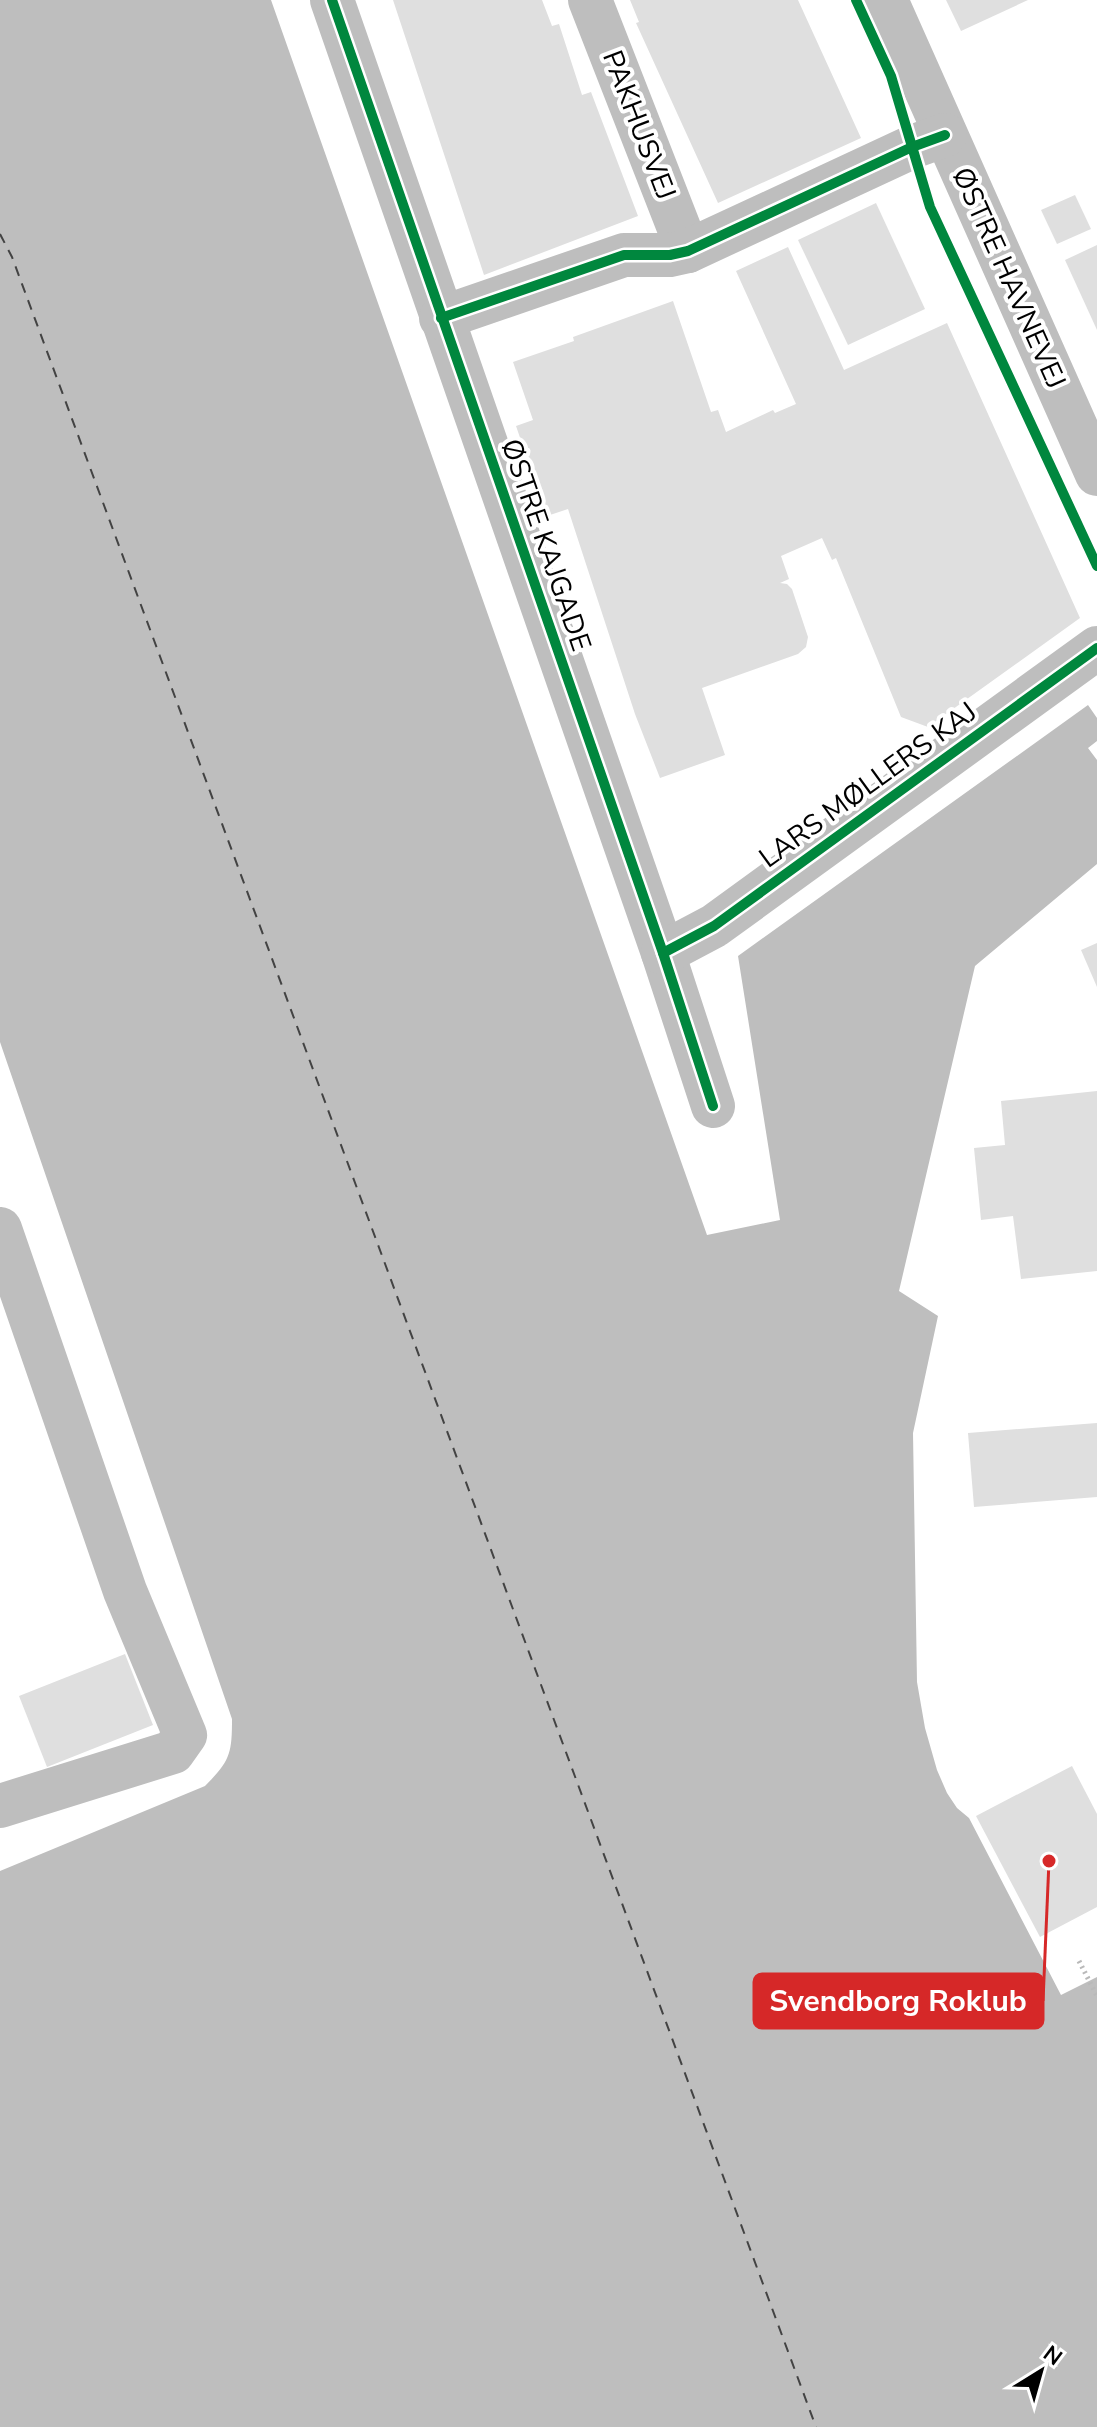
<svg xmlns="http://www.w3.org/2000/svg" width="1097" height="2427" font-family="'Nunito Sans',sans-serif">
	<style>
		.water { fill: #bebebe }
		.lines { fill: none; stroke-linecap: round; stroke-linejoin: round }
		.ferry { stroke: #434343; stroke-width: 2; stroke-dasharray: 10 8; stroke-linecap: butt }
		.building { fill: #dfdfdf }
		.path { stroke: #b9b9b9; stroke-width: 5; stroke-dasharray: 2 4; stroke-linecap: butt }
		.minor { stroke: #bebebe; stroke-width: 44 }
		.cycleway-casing { stroke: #fff; stroke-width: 15 }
		.cycleway { stroke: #00873e; stroke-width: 10 }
		.labels { text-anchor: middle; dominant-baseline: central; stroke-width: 8; stroke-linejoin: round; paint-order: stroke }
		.street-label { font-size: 28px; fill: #000; stroke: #fff }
		.leader { fill: none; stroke: #d62828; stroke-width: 3 }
		.callout-dot { fill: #d62828; stroke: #fff; stroke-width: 3 }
		.callout { fill: #d62828; stroke: #d62828; stroke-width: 3 }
		.callout-label { font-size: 30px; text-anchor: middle; font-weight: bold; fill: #fff }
	</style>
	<rect width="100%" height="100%" fill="#fff"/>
	<path class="water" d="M0 0H271L707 1235 780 1220 738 956 1088 705 1097 718V741L1088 748 1097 760V864L975 966 899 1291 938 1316 913 1433 917 1682 925 1728 937 1770 947 1793 957 1808 969 1818 1061 1995 1097 1977V2427H0V1871L205 1786C230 1761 232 1754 232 1719L0 1042Z"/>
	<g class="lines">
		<path class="ferry" d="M0 234 12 257 816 2427"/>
	</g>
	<g class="building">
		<path d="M393 0H542L552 26 559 24 582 95 591 92 638 216 484 275Z"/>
		<path d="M630 0H798L861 138 718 203 636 23 639 22Z"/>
		<path d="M946 0H1028L961 31Z"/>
		<path d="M1075 195 1091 229 1057 244 1041 210Z"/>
		<path d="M876 203 925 309 848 345 798 240Z"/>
		<path d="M1097 245V330L1065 260Z"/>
		<path d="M788 247 844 370 947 323 1080 618 928 727 901 717 836 558 832 560 822 538 781 556 789 579 780 583 787 584 792 589 808 637 806 647 798 654 702 688 725 755 660 778 635 714 568 509 547 516 516 426 533 420 513 362 574 341 573 337 673 301 711 412 718 410 726 432 773 410 775 413 796 404 736 271Z"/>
		<path d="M1097 943V987L1081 950Z"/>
		<path d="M1097 1091V1271L1021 1279 1013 1216 981 1220 974 1148 1005 1145 1001 1101Z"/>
		<path d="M1097 1423V1497L974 1507 968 1433Z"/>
		<path d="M125 1654 153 1725 47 1767 19 1696Z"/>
		<path d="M1072 1766 1097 1814V1907L1040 1937 976 1816Z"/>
	</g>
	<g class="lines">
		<path class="path" d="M1079 1961 1097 1996"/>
		<g class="minor">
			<path d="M332 0 663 953 713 1106"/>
			<path d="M590 0 688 251"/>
			<path d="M886 0 1097 474"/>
			<path d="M441 318 624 255H670L688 251 912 147 945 135"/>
			<path d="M663 953 714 926 1097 648"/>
			<path d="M0 1229 125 1591 185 1735 173 1752 0 1806"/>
		</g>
		<defs>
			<g id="cycleway">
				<path d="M332 0 663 953 713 1106"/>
				<path d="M856 0 891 76 930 207 1097 566"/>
				<path d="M441 318 624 255H670L688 251 912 147 945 135"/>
				<path d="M663 953 714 926 1097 648"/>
			</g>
		</defs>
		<use href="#cycleway" class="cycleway-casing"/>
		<use href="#cycleway" class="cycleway"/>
	</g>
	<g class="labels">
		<g class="street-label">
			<text transform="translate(639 125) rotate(69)">PAKHUSVEJ</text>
			<text transform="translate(1009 278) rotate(66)">ØSTRE HAVNEVEJ</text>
			<text transform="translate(546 545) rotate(71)">ØSTRE KAJGADE</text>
			<text transform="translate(868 785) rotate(-36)">LARS MØLLERS KAJ</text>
		</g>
	</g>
	<path class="leader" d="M1049 1861L1043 2001"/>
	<circle class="callout-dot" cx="1049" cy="1861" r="8"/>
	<rect class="callout" x="754" y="1974" width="289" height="54" rx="8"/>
	<g class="callout-label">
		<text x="898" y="2011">Svendborg Roklub</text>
	</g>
	<g transform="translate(1041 2371) rotate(37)" stroke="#ffffff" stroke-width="6" paint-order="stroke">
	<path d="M0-6L14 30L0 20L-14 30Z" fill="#000000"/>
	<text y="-12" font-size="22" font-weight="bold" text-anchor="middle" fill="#000000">N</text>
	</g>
</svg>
